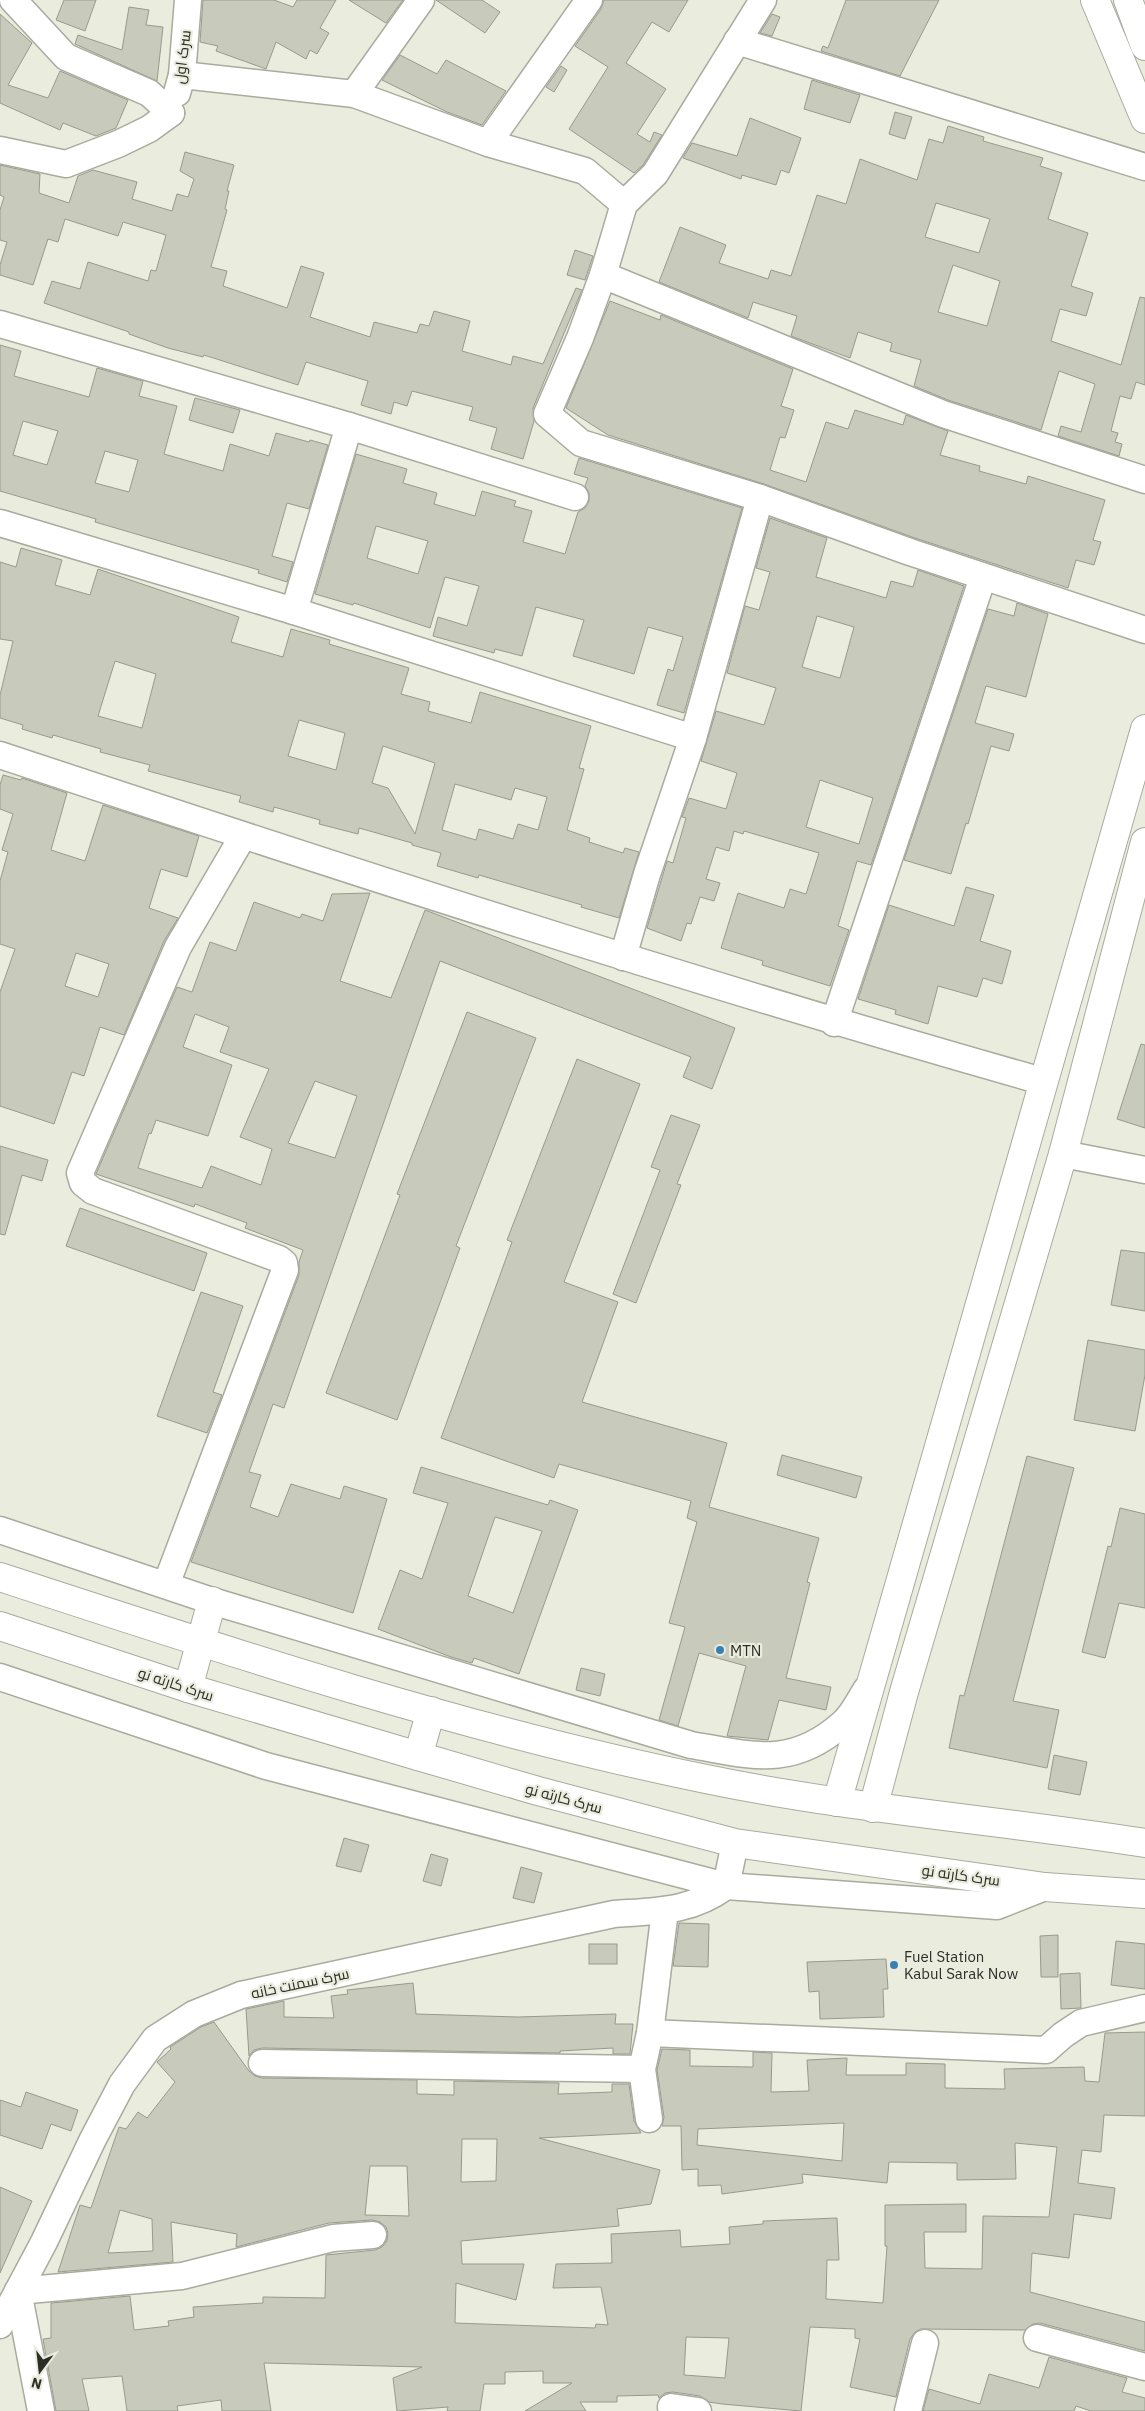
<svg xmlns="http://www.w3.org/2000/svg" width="1145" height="2411" font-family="'IBM Plex Sans',Cairo,sans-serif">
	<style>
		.building { fill: #c8cbbc; stroke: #979a8c; fill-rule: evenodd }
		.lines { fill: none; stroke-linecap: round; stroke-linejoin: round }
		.minor-casing { stroke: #a8ab9d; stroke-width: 29 }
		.major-casing { stroke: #a8ab9d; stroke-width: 30 }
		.highway-casing { stroke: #a8ab9d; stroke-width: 30 }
		.minor { stroke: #fff; stroke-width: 26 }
		.major { stroke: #fff; stroke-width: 28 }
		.highway { stroke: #fff; stroke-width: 28 }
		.poi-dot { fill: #387fb4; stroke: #eaedde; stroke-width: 2 }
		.labels { text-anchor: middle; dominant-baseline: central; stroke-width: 4.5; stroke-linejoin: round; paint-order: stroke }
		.street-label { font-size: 15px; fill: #2b2d27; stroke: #eaedde }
		.poi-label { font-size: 15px; fill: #2b2d27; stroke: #eaedde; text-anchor: start }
	</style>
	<rect width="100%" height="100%" fill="#eaedde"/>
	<g class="building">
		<path d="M64 0H96L85 31 56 20Z"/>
		<path d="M203 0H274L293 7 297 0H336L320 28 329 33 317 54 310 50 306 59 276 42 266 69 216 51 218 46 200 42Z"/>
		<path d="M349 0H403L386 23Z"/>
		<path d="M436 0H482L500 12 485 33Z"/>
		<path d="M604 0H688L669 32 652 22 626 63 666 89 637 134 650 142 654 132 662 135 643 165 634 173 569 129 608 67 575 46 601 9Z"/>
		<path d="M846 0H939L900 76 821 51 823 46 828 48Z"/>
		<path d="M129 7 149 10 146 25 163 27 157 81 75 44 78 35 122 50Z"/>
		<path d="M0 14 32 43 8 85 48 98 60 71 128 100 116 128 96 136 63 123 60 130 0 103Z"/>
		<path d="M772 14 780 17 772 36 760 33Z"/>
		<path d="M400 55 437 74 446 60 506 91 482 125 447 112 382 80Z"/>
		<path d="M561 66 567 70 554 92 546 87Z"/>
		<path d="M812 80 860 95 850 123 804 109Z"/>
		<path d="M895 112 912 117 905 139 889 134Z"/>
		<path d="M750 118 801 138 789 173 781 170 776 185 742 175 741 179 683 158 692 143 737 156Z"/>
		<path d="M948 126 984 137 983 141 1043 158 1040 166 1062 173 1048 219 1088 233 1071 286 1093 293 1086 316 1060 309 1051 341 1121 365 1140 297 1145 298V385L1136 382 1131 399 1120 396 1111 431 1118 433 1115 442 1122 444 1119 456 1058 436 1061 426 1081 432 1095 384 1059 371 1041 430 948 400 914 386 921 360 890 351 892 343 858 332 850 358 791 336 797 316 753 302 748 318 659 282 680 227 726 245 719 263 768 279 771 270 791 276 817 195 846 204 860 159 917 180 929 139 943 143ZM936 203 990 219 979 253 925 237ZM953 265 1000 281 987 326 938 312Z"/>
		<path d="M185 152 234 165 227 191H229L225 209 227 210 211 267 227 271 223 286 287 308 301 266 324 273 310 317 370 337 374 322 417 333 420 324 429 326 434 311 470 321 462 351 511 365 513 356 543 364 576 288 582 290 533 408 534 421 523 459 491 449 497 428 469 420 473 407 412 391 407 406 394 402 391 414 361 405 368 381 306 362 298 385 204 355 203 357 168 348 129 334V332L44 303 52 281 80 289 88 262 148 281 151 270 156 271 166 235 123 222 118 236 65 219 58 242 48 239 33 285 0 275V265L7 242 0 240V210L4 197 0 195V165L40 174 39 193 69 203 78 176 93 170 137 182 132 199 172 211 177 194 188 197 194 179 180 171Z"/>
		<path d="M575 250 593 256 585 280 567 275Z"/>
		<path d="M610 301 660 320 661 315 793 369 781 406 794 410 785 438 780 437 770 470 806 482 826 422 848 429 855 410 903 425 906 415 948 431 940 455 980 466 979 471 1026 484 1028 476 1105 500 1093 540 1101 542 1094 565 1076 560 1068 588 915 538 764 484 608 435 566 408Z"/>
		<path d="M0 345 21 351 14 376 89 397 97 368 143 381 139 396 177 406 164 454 223 471 230 444 269 456 276 433 309 442 310 440 328 445 309 509 287 503 272 556 293 562 287 582 258 573 259 570 95 522 96 519 0 491ZM23 421 58 431 47 465 13 455ZM105 451 138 460 129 492 95 483Z"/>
		<path d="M195 398 240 410 233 433 189 420Z"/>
		<path d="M356 454 407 469 403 483 437 493 434 504 475 516 482 491 516 501 514 506 532 511 523 542 565 554 578 512 585 508 589 501V493L585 486 588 478 574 474 579 458 742 508 684 713 657 705 668 669 673 671 683 637 648 627 634 674 573 656 584 620 536 607 522 656 495 649 494 653 433 636 438 617 467 626 479 586 445 577 430 628 354 603 353 605 315 594ZM376 526 428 541 418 574 367 558Z"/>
		<path d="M770 518 827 538 816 577 886 598 891 581 913 587 918 570 964 586 871 865 857 861 838 926 849 930 830 986 762 965 763 961 721 948 738 893 784 908 790 889 806 894 819 853 744 831 743 834 734 831 729 851 716 847 706 879 720 883 714 901 700 897 691 924 687 923 681 941 647 928 667 861 673 863 686 818 682 817 689 798 726 809 737 773 701 761 716 711 764 725 776 688 727 673 745 606 759 610 770 572 756 568ZM817 616 854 627 840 678 802 667ZM820 780 873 798 859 844 806 827Z"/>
		<path d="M21 548 62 560 55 585 90 595 98 569 239 617 231 642 283 657 291 629 330 640 329 644 409 668 401 694 430 702 428 711 471 723 480 692 591 726 579 768 584 769 567 830 590 838 589 842 623 853 625 848 639 852 619 918 581 907 582 905 479 875 478 878 437 866 441 853 412 845V843L359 828 358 834 319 824 320 820 274 807 273 812 239 802 241 796 148 771 150 765 100 752 101 749 53 735 52 738 22 729 23 725 0 718V695L13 641 0 639V562L16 567ZM115 661 156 674 142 728 98 716ZM299 720 345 733 336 770 288 756ZM383 746 435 763 415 834 388 788 372 783ZM455 784 511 800 515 788 547 797 538 830 518 824 513 839 479 829 476 840 442 830Z"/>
		<path d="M1017 603 1048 614 1026 697 986 686 975 723 1014 734 1009 751 991 746 968 824 966 823 951 874 904 860 988 609 1014 616Z"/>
		<path d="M3 775 21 780 22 778 67 793 51 850 85 861 103 805 199 836 187 877 161 869 149 908 178 918 164 941 124 1035 100 1027 84 1076 72 1072 54 1124 0 1106V992L15 949 0 944V881L8 852 2 850 13 814 0 809V785ZM76 953 109 964 98 997 65 986Z"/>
		<path d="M966 887 994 895 980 941 1011 951 1002 984 983 978 977 997 938 986 928 1024 895 1014 896 1010 858 999 889 905 954 926Z"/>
		<path d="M370 893 340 981 391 998 425 910 735 1028 712 1089 683 1077 691 1057 440 961 284 1408 273 1404 249 1472 261 1475 250 1507 278 1517 291 1484 340 1499 344 1486 387 1499 353 1613 191 1562 299 1275V1262L303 1250 245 1228 247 1223 195 1204 194 1207 96 1174 177 987 192 992 210 942 236 951 254 902 300 918 302 914 323 921 332 894ZM195 1014 229 1027 220 1052 269 1069 240 1137 272 1149 261 1185 211 1166 202 1188 138 1168 149 1133 151 1134 156 1120 208 1136 232 1065 183 1047ZM315 1081 357 1096 335 1158 288 1143Z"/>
		<path d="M467 1012 536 1038 456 1246 460 1248 397 1420 326 1393 400 1195 397 1194Z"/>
		<path d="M1141 1044 1145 1045V1128L1117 1119Z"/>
		<path d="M577 1059 640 1084 564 1282 618 1302 582 1402 727 1443 709 1507 819 1538 807 1582 810 1583 786 1678 831 1687 826 1710 779 1700 768 1740 727 1736 746 1666 699 1653 678 1726 659 1720 685 1627 669 1623 697 1522 687 1518 691 1501 559 1464 554 1478 441 1438 512 1242 507 1240Z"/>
		<path d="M671 1115 700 1125 677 1184 681 1185 636 1303 613 1294 660 1170 651 1167Z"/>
		<path d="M0 1146 48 1160 42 1181 22 1175 5 1235 0 1234Z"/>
		<path d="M80 1208 207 1253 194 1291 66 1246Z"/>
		<path d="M1121 1250 1145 1253V1311L1111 1305Z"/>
		<path d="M201 1292 243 1306 213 1392 222 1395 207 1433 157 1416Z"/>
		<path d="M1088 1340 1145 1350V1375L1135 1431 1074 1420Z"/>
		<path d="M782 1455 862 1477 856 1498 777 1475Z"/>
		<path d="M1027 1456 1074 1468 1013 1701 1059 1710 1047 1768 949 1748 960 1695 964 1696Z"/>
		<path d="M421 1467 548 1505 550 1500 578 1510 519 1674 474 1658 472 1663 451 1657 378 1629 400 1570 422 1579 448 1503 413 1493ZM495 1517 542 1531 513 1613 468 1596Z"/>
		<path d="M1120 1508 1145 1514V1608L1119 1603 1105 1658 1082 1652 1108 1546 1111 1547Z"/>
		<path d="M581 1668 605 1674 600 1696 576 1690Z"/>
		<path d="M1054 1755 1087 1762 1080 1795 1048 1789Z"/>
		<path d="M344 1838 369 1845 361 1872 336 1866Z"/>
		<path d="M431 1854 448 1859 441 1886 423 1881Z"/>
		<path d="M521 1867 542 1873 534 1903 513 1898Z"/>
		<path d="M679 1923 709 1924 708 1967 673 1966Z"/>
		<path d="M1058 1935V1977H1041L1040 1936Z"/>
		<path d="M1116 1941 1145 1944V1989L1111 1985Z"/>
		<rect x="589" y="1944" width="28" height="20"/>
		<path d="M886 1959 888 1989H883L884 2017 820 2019 819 1991 809 1992 807 1962Z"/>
		<path d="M1080 1973 1081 2008 1061 2009 1060 1974Z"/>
		<path d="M413 1983 416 2014 518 2017 616 2014 615 2024H633L630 2054H613V2048L560 2051V2053L262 2048 254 2050 249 2056 246 2009 284 2001V2017L334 2018 331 1996 348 1994 347 1990Z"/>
		<path d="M214 2022 249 2071 255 2076 262 2078 417 2080V2094L454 2095V2081L559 2083 558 2094 612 2092V2084H629L634 2121 641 2133 539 2138 660 2170 651 2204 617 2209 619 2226 461 2241 462 2264H524L516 2300 456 2283 455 2323 595 2328 596 2324 608 2325 601 2287 553 2288 556 2264 612 2263 611 2234 680 2230 681 2247 730 2244 729 2227 763 2224V2221L837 2218 839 2260H827L826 2299 883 2303 887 2246H885V2205L966 2204V2232H924L925 2268 982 2269 983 2216 1049 2217 1057 2147 1015 2143 1016 2179 957 2180V2163L889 2162 887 2183 802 2174 803 2183 722 2194 721 2185 698 2186V2169L682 2170 681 2126H662L664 2117 657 2070 662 2049 690 2050V2066L753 2067V2052L772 2053 771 2092 809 2091 807 2060 847 2058 846 2075H906V2063L945 2064V2088L1005 2089 1004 2069 1084 2067 1085 2081 1099 2082 1105 2033 1145 2032V2116L1104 2115 1101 2152 1082 2150 1078 2183 1115 2188 1111 2219 1074 2214 1069 2258 1032 2253 1030 2292 1145 2322V2351L1040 2323 1033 2324 1025 2330 921 2329 915 2332 910 2339 896 2397 850 2387 860 2339 855 2338V2329L810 2327 801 2411 722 2404 709 2402 700 2396 673 2392 665 2393 659 2398 658 2395 617 2396V2402H580L586 2411H525L572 2383H543V2371L505 2372V2384H484L480 2411H447L448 2407 397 2411 393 2378 422 2367 264 2363 271 2411H222L221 2400 177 2406 178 2411H127L122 2376 82 2379 89 2411H56L43 2339 51 2338V2303L130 2296 134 2330 169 2326 168 2321 194 2317 193 2307 263 2303V2297L325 2298 326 2255 375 2250 382 2247 387 2241 388 2233 386 2227 380 2222 372 2220 329 2223 236 2247 237 2234 171 2222 173 2262 58 2272 80 2205 91 2208 119 2127 126 2129 138 2112 147 2118 175 2082 157 2062 171 2049 170 2047 201 2027ZM844 2123 842 2161 697 2145 698 2129ZM462 2139H497L496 2181 461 2182ZM370 2166H407L409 2216 365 2215ZM120 2210 152 2219 153 2251 108 2253ZM686 2337 729 2338 725 2378 684 2375Z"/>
		<path d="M26 2092 78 2110 71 2131 51 2124 42 2149 0 2135V2100L21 2107Z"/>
		<path d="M0 2187 32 2201 0 2273Z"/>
		<path d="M1049 2357 1127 2378 1122 2392 1145 2398V2411H1091L1076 2406 1074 2411H923L929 2389 980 2404 989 2374 1039 2388Z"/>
	</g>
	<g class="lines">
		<defs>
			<g id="minor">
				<path d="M13 0 66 57 149 93 171 113"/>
				<path d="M737 41 1145 167"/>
				<path d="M182 75 354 94 488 143 585 171 624 204 603 275 943 414 1145 480"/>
				<path d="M177 93 182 75 188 0"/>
				<path d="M354 94 421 0"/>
				<path d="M488 143 589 0"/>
				<path d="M0 150 66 164 118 144 149 129 171 113"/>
				<path d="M624 204 655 174 763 0"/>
				<path d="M603 275 580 338 547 414 581 443 760 498 910 552 1145 630"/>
				<path d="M0 324 349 426 575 497"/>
				<path d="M0 523 294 611 693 738"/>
				<path d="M294 611 349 426"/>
				<path d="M0 755C346 870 692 982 1042 1081"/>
				<path d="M623 957 647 874 693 738 760 498"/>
				<path d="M834 1023 983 577"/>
				<path d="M1063 1154 1145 1170"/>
				<path d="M0 1530 212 1601 691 1745C751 1755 791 1769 842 1724 852 1716 859 1701 866 1690"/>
				<path d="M166 1585 285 1270 284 1263 279 1259 93 1191 83 1183 80 1173 178 947 243 836"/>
				<path d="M0 1677 266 1766 726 1886 997 1906 1045 1887"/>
				<path d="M650 2033 1046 2050 1063 2035 1081 2023 1145 2008"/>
				<path d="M262 2063 642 2069"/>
				<path d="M649 2119 642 2069 650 2033 665 1910"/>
				<path d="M18 2291 182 2276 333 2238 373 2235"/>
				<path d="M18 2291 41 2411"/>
				<path d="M0 2325 44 2242 93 2139 122 2084 155 2039 194 2014 241 1995 614 1914C656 1911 691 1912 726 1886L735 1843"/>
				<path d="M1037 2338 1145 2367"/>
				<path d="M671 2407 698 2411"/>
				<path d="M908 2411 925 2343"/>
			</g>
			<g id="major">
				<path d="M1095 0 1145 119"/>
				<path d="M1128 0 1145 46"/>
				<path d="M837 1802 1145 729"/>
				<path d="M873 1808 904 1692 1063 1154 1145 842"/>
			</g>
			<g id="highway">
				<path d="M0 1577C232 1653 466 1730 706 1779 851 1809 999 1820 1145 1843"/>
				<path d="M0 1626 188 1688 418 1756 538 1791 735 1843 1045 1887 1145 1894"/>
				<path d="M188 1688 212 1601"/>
				<path d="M418 1756 431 1711"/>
			</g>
		</defs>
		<use href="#minor" class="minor-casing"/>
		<use href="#major" class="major-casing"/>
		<use href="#highway" class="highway-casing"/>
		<use href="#minor" class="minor"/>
		<use href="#major" class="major"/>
		<use href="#highway" class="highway"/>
	</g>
	<g class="poi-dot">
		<circle cx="720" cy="1650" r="5"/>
		<circle cx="894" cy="1965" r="5"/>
	</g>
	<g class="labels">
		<g class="street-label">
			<text transform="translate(182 57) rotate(-83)">سرک اول</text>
			<text transform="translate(176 1684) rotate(18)">سرک کارته نو</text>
			<text transform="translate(564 1798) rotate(15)">سرک کارته نو</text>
			<text transform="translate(961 1875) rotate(8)">سرک کارته نو</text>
			<text transform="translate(300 1983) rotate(-12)">سرک سمنت خانه</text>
		</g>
		<g class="poi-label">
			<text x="730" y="1650">MTN</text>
			<text x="904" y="1956">Fuel Station<tspan x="904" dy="17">Kabul Sarak Now</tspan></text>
		</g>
	</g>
	<g transform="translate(40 2371) rotate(195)" stroke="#eaedde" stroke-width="4" paint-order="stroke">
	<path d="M0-4L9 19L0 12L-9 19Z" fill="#2b2d27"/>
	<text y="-8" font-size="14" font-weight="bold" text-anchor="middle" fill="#2b2d27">N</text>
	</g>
</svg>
